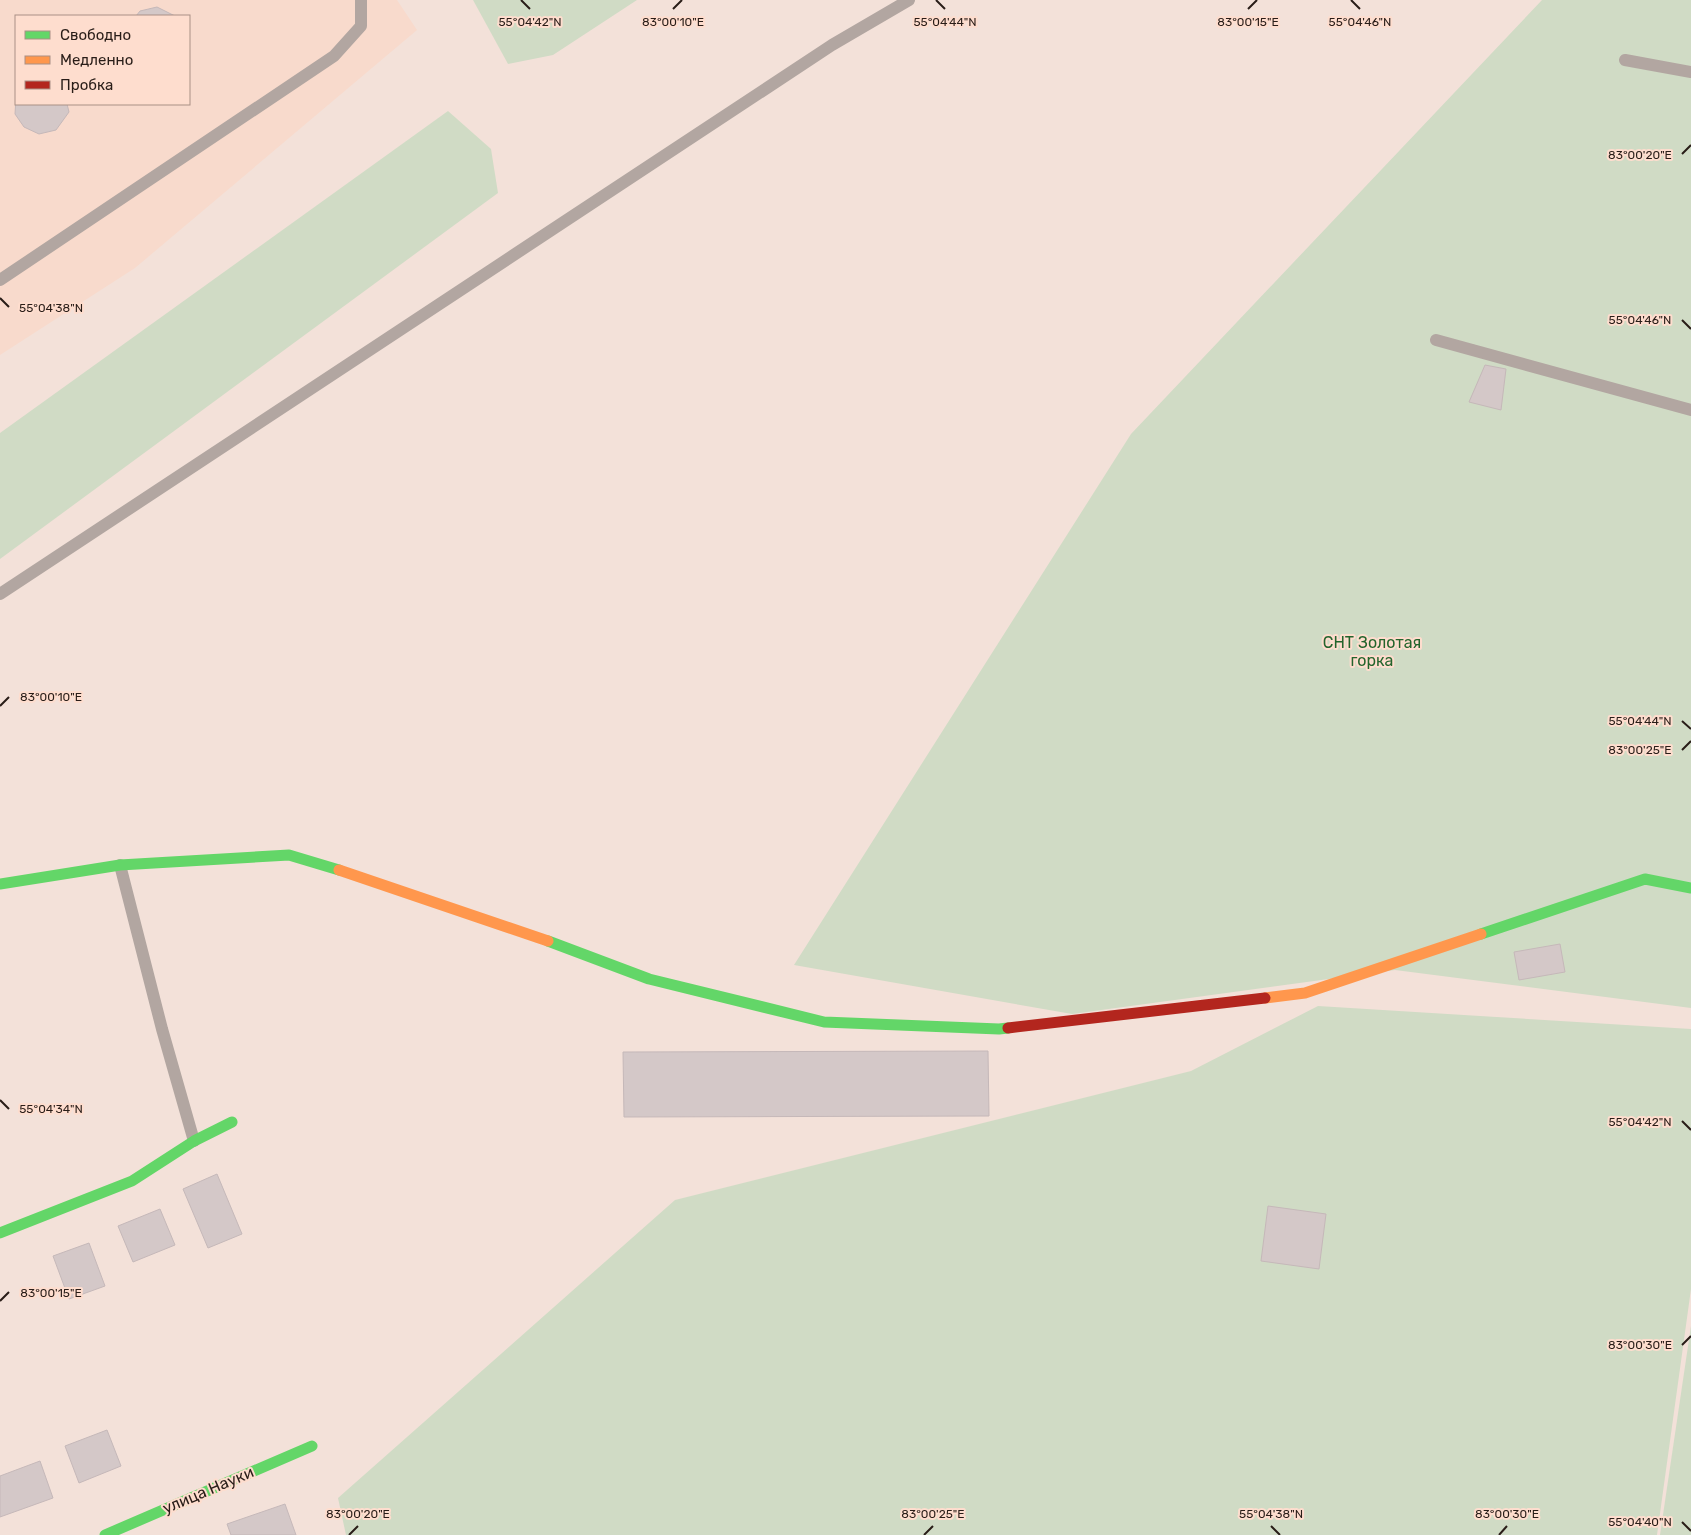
<svg xmlns="http://www.w3.org/2000/svg" width="1691" height="1535" font-family="Rubik,sans-serif">
	<style>
		.built { fill: #f8dacc; fill-rule: evenodd }
		.green { fill: #d0dbc5 }
		.building { fill: #d4c8c8; stroke: #c5b8b9 }
		.lines { fill: none; stroke-linecap: round; stroke-linejoin: round }
		.lane { stroke: #b2a6a1; stroke-width: 12 }
		.fast { stroke: #63d668; stroke-width: 11 }
		.slow { stroke: #ff974d; stroke-width: 11 }
		.jam { stroke: #b3261e; stroke-width: 11 }
		.ticks { fill: none; stroke: #291d18; stroke-width: 2 }
		.labels { text-anchor: middle; dominant-baseline: central; stroke-width: 4; stroke-linejoin: round; paint-order: stroke }
		.park-label { font-size: 16px; fill: #23642c; stroke: #feddce }
		.street-label { font-size: 16px; fill: #291d18; stroke: #feddce }
		.ticks-label { font-size: 12px; text-anchor: middle; fill: #291d18; stroke: #feddce; stroke-width: 4; stroke-linejoin: round; paint-order: stroke }
	</style>
	<rect width="100%" height="100%" fill="#f3e1d9"/>
	<path class="built" d="M0 0H397L417 30 135 268 0 355ZM16 16H189V104H16Z"/>
	<g class="green">
		<path d="M473 0H637L553 55 508 64Z"/>
		<path d="M1542 0H1691V1008L1395 970 1072 1014 794 965 1131 434Z"/>
		<path d="M448 111 491 149 498 193 0 559V433Z"/>
		<path d="M1318 1006 1691 1029V1289L1657 1535H346L338 1498 675 1200 1191 1071Z"/>
		<path d="M1691 1326V1535H1660Z"/>
	</g>
	<g class="building">
		<path d="M157 7 175 16H136L140 11Z"/>
		<path d="M16 97V104H67L69 112 56 130 39 134 24 127 15 114Z"/>
		<path d="M1485 365 1506 369 1501 410 1469 402Z"/>
		<path d="M1560 944 1565 972 1519 980 1514 952Z"/>
		<path d="M988 1051 989 1116 624 1117 623 1052Z"/>
		<path d="M217 1174 242 1234 208 1248 183 1189Z"/>
		<path d="M1268 1206 1326 1214 1319 1269 1261 1261Z"/>
		<path d="M160 1209 175 1245 133 1262 118 1226Z"/>
		<path d="M89 1243 105 1286 69 1299 53 1256Z"/>
		<path d="M107 1430 121 1466 79 1483 65 1446Z"/>
		<path d="M40 1461 53 1498 0 1517V1476Z"/>
		<path d="M285 1504 296 1535H231L227 1524Z"/>
	</g>
	<g class="lines">
		<g class="lane">
			<path d="M1625 60 1691 72"/>
			<path d="M0 280 334 56 361 26V0"/>
			<path d="M1436 340 1691 410"/>
			<path d="M0 594 832 45 909 0"/>
			<path d="M120 865 162 1029 194 1141"/>
		</g>
		<g class="fast">
			<path d="M0 884 120 865 289 855 339 870"/>
			<path d="M1481 934 1645 879 1691 888"/>
			<path d="M548 941 649 979 824 1022 999 1029 1008 1028"/>
			<path d="M0 1233 132 1181 194 1141 232 1122"/>
			<path d="M105 1535 312 1446"/>
		</g>
		<g class="slow">
			<path d="M339 870 548 941"/>
			<path d="M1265 998 1305 993 1481 934"/>
		</g>
		<path class="jam" d="M1008 1028 1265 998"/>
	</g>
	<path class="ticks" d="M521 0 530 9M936 0 945 9M1351 0 1360 9M673 9 682 0M1248 9 1257 0M1682 154 1691 145M0 298 9 307M1682 320 1691 329M0 706 9 697M1682 721 1691 729M1682 750 1691 741M0 1100 9 1109M1682 1121 1691 1130M0 1301 9 1292M1682 1345 1691 1336M1682 1522 1691 1531M1271 1526 1280 1535M349 1535 358 1526M924 1535 933 1526M1499 1535 1507 1526"/>
	<g class="labels">
		<g class="park-label">
			<text x="1372" y="642">СНТ Золотая<tspan x="1372" dy="18">горка</tspan></text>
		</g>
		<g class="street-label">
			<text transform="translate(208 1490) rotate(-23)">улица Науки</text>
		</g>
	</g>
	<g class="ticks-label">
		<text x="530" y="26">55°04'42"N</text>
		<text x="945" y="26">55°04'44"N</text>
		<text x="1360" y="26">55°04'46"N</text>
		<text x="673" y="26">83°00'10"E</text>
		<text x="1248" y="26">83°00'15"E</text>
		<text x="1640" y="159">83°00'20"E</text>
		<text x="51" y="312">55°04'38"N</text>
		<text x="1640" y="324">55°04'46"N</text>
		<text x="51" y="701">83°00'10"E</text>
		<text x="1640" y="725">55°04'44"N</text>
		<text x="1640" y="754">83°00'25"E</text>
		<text x="51" y="1113">55°04'34"N</text>
		<text x="1640" y="1126">55°04'42"N</text>
		<text x="51" y="1297">83°00'15"E</text>
		<text x="1640" y="1349">83°00'30"E</text>
		<text x="358" y="1518">83°00'20"E</text>
		<text x="933" y="1518">83°00'25"E</text>
		<text x="1507" y="1518">83°00'30"E</text>
		<text x="1271" y="1518">55°04'38"N</text>
		<text x="1640" y="1526">55°04'40"N</text>
	</g>
	<rect x="15" y="15" width="175" height="90" fill="#feddce" stroke="#a99085"/>
	<rect x="25" y="31" width="25" height="8" fill="#63d668" stroke="#a99085"/>
	<text x="60" y="40" font-size="15" fill="#291d18">Свободно</text>
	<rect x="25" y="56" width="25" height="8" fill="#ff974d" stroke="#a99085"/>
	<text x="60" y="65" font-size="15" fill="#291d18">Медленно</text>
	<rect x="25" y="81" width="25" height="8" fill="#b3261e" stroke="#a99085"/>
	<text x="60" y="90" font-size="15" fill="#291d18">Пробка</text>
</svg>
